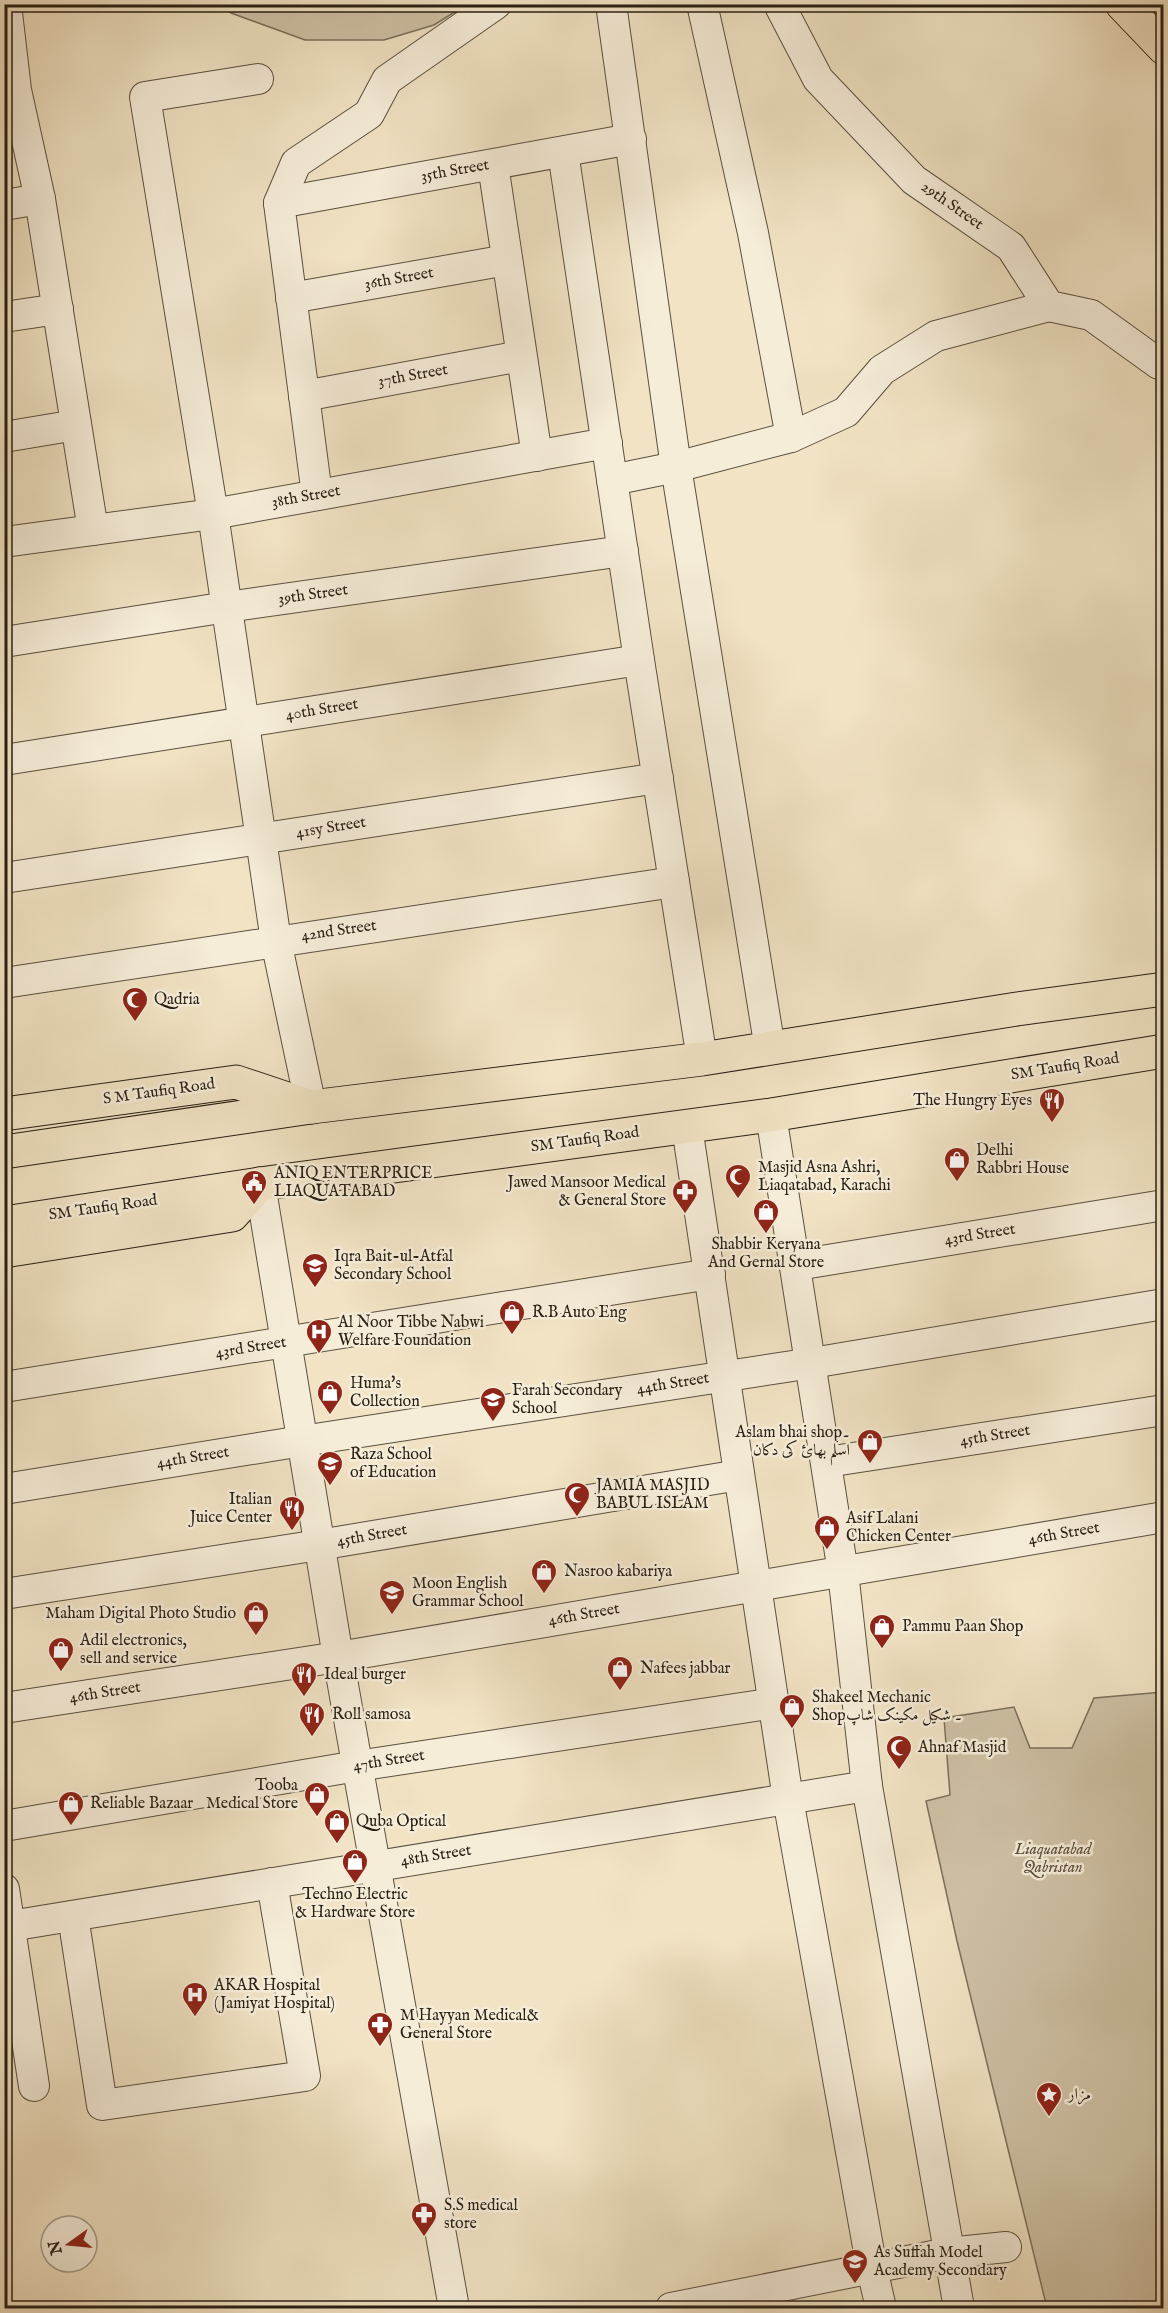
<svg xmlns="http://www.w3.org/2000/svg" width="1168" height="2313" font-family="'IM FELL English',Amiri,serif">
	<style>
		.green { fill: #cfc2a6; stroke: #7c705c; stroke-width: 1.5 }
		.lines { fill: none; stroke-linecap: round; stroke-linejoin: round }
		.minor-casing { stroke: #5a503f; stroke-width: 32 }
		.major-casing { stroke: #281f13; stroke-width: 35 }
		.highway-casing { stroke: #281f13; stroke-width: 35 }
		.minor { stroke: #f6edd9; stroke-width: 30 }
		.major { stroke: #f1e3c4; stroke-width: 33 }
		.highway { stroke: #f1e3c4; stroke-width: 33 }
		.labels { text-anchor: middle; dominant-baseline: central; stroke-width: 5; stroke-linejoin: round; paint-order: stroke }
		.street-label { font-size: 16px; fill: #281f13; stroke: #f6edd9 }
		.poi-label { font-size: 16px; fill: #281f13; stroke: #f6edd9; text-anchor: start }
		.park-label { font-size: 16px; font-style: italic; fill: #5a503f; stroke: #f6edd9 }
	</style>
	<rect width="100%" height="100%" fill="#f1e3c4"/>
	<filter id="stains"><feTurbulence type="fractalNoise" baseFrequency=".00333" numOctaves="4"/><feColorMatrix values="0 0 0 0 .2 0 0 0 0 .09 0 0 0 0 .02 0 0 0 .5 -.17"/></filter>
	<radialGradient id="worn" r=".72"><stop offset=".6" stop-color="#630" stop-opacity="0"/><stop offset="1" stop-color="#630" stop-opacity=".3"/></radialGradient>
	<g class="green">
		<path d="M221 5H466L434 25 384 40H305L231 13Z"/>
		<path d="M1163 1692V2308H1047L957 1941 926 1801 950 1795 944 1718 1014 1707 1030 1748H1072L1094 1698Z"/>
	</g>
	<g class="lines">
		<defs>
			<g id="minor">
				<path d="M6 4 16 90 40 199 93 530"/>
				<path d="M611 4 676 467 770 1049"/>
				<path d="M702 4 753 233 791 437"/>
				<path d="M779 4 818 79 914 180 1011 247 1049 306 1091 315 1159 364"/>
				<path d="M258 79 145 97 213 514 276 941 311 1107"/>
				<path d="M563 152 639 660 702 1059"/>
				<path d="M493 165 537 456"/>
				<path d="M279 203 631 139"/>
				<path d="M4 205 40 199"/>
				<path d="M291 298 507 260"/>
				<path d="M4 317 58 309"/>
				<path d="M304 396 521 356"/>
				<path d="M4 437 76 425"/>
				<path d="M612 480 676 467 791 437 846 412 882 370 936 336 1049 306"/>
				<path d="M317 495 279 203 296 163 369 114 387 80 496 4"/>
				<path d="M4 542 213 514 607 443"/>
				<path d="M4 642 227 607 623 551"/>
				<path d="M4 760 639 660"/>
				<path d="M4 878 658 778"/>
				<path d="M4 983 674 882"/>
				<path d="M771 1115 843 1572 867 1786 959 2308"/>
				<path d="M687 1127 788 1799 872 2269 881 2308"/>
				<path d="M260 1184 338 1657 454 2308"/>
				<path d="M797 1265 1164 1205"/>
				<path d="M4 1387 710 1274"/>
				<path d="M827 1462 1164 1410"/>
				<path d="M4 1489 302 1441 812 1363 1164 1304"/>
				<path d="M4 1594 319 1545 739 1475"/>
				<path d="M4 1708 338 1657 1164 1517"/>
				<path d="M4 1826 357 1766 775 1703"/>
				<path d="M4 1889 34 2086"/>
				<path d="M73 1916 102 2105 305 2076 272 1883"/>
				<path d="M4 1927 867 1786"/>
				<path d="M671 2308 948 2253 1006 2247"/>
			</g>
			<g id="major">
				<path d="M4 1114 236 1082 311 1107"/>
				<path d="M4 1251 232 1215 260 1184"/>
			</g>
			<g id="highway">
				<path d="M1122 4 1164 48"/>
				<path d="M4 1152 311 1107 702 1059 1017 1009 1164 989"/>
				<path d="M4 1223 260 1184 771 1115 1164 1051"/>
			</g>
		</defs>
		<use href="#minor" class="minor-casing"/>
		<use href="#major" class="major-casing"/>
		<use href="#highway" class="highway-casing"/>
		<use href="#minor" class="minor"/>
		<use href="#major" class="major"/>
		<use href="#highway" class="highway"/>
	</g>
	<defs>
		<symbol id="mosque-pin" viewBox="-11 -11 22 30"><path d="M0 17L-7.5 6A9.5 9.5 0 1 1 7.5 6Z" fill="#8f2418" stroke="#f6edd9"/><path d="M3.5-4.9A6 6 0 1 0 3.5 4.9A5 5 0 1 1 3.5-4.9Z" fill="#fff"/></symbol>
		<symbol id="restaurant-pin" viewBox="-11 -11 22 30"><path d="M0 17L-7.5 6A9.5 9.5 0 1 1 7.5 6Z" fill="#8f2418" stroke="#f6edd9"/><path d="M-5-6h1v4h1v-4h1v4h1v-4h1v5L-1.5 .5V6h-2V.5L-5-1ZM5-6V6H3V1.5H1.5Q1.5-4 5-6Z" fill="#fff"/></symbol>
		<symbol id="shop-pin" viewBox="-11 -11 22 30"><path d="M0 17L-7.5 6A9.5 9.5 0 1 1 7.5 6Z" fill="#8f2418" stroke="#f6edd9"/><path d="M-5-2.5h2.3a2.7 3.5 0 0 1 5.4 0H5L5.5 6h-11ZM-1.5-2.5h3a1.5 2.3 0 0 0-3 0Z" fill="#fff"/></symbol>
		<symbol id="civic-pin" viewBox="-11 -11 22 30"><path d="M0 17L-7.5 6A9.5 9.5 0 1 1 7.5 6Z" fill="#8f2418" stroke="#f6edd9"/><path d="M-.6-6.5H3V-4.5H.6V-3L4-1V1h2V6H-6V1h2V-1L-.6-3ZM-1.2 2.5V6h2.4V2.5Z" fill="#fff"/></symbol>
		<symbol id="pharmacy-pin" viewBox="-11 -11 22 30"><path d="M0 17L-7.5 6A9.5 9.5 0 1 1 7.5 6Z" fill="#8f2418" stroke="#f6edd9"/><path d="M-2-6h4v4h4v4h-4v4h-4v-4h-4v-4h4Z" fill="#fff"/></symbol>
		<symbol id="school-pin" viewBox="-11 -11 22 30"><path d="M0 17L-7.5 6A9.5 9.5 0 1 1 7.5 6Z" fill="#8f2418" stroke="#f6edd9"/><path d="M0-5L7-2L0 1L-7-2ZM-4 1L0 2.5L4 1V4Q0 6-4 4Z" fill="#fff"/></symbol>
		<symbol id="hospital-pin" viewBox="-11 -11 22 30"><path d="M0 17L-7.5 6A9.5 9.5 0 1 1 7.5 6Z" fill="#8f2418" stroke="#f6edd9"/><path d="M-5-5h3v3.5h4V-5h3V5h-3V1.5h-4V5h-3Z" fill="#fff"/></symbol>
		<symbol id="sight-pin" viewBox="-11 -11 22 30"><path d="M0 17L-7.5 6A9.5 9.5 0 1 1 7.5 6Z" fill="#8f2418" stroke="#f6edd9"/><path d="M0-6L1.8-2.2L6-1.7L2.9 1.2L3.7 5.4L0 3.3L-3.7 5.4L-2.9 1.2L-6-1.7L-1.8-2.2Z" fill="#fff"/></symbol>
	</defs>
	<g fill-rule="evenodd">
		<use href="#mosque-pin" x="120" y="985" width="30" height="40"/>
		<use href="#restaurant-pin" x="1037" y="1086" width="30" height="40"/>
		<use href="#shop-pin" x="942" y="1145" width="30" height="40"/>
		<use href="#mosque-pin" x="723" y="1162" width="30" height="40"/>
		<use href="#civic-pin" x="239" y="1168" width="30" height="40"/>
		<use href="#pharmacy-pin" x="670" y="1177" width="30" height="40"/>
		<use href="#shop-pin" x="751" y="1197" width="30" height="40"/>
		<use href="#school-pin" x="300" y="1251" width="30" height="40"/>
		<use href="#shop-pin" x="497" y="1298" width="30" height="40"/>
		<use href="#hospital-pin" x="304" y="1317" width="30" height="40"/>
		<use href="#shop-pin" x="315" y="1378" width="30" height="40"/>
		<use href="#school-pin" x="478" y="1385" width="30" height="40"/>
		<use href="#shop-pin" x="855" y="1427" width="30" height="40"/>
		<use href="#school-pin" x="315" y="1449" width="30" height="40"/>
		<use href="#mosque-pin" x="562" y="1480" width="30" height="40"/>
		<use href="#restaurant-pin" x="277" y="1494" width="30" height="40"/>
		<use href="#shop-pin" x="812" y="1513" width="30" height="40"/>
		<use href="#shop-pin" x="529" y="1557" width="30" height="40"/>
		<use href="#school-pin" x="377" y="1578" width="30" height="40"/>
		<use href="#shop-pin" x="241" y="1599" width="30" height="40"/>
		<use href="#shop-pin" x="867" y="1612" width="30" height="40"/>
		<use href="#shop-pin" x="46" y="1635" width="30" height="40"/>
		<use href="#shop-pin" x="605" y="1654" width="30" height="40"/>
		<use href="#restaurant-pin" x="289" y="1660" width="30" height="40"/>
		<use href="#shop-pin" x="777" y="1692" width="30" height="40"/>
		<use href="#restaurant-pin" x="297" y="1700" width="30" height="40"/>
		<use href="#mosque-pin" x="884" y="1733" width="30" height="40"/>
		<use href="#shop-pin" x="302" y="1780" width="30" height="40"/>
		<use href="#shop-pin" x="56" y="1789" width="30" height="40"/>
		<use href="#shop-pin" x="322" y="1807" width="30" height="40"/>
		<use href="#shop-pin" x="340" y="1847" width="30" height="40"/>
		<use href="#hospital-pin" x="180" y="1980" width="30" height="40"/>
		<use href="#pharmacy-pin" x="365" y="2010" width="30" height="40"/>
		<use href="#sight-pin" x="1034" y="2080" width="30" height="40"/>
		<use href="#pharmacy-pin" x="409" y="2200" width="30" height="40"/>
		<use href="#school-pin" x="840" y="2247" width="30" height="40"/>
	</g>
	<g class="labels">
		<g class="street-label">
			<text transform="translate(455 171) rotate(-10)">35th Street</text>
			<text transform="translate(952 206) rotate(35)">29th Street</text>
			<text transform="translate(399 279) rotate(-10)">36th Street</text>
			<text transform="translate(413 376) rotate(-10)">37th Street</text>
			<text transform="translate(306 497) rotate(-10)">38th Street</text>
			<text transform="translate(313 595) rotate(-8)">39th Street</text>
			<text transform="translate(322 710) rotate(-9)">40th Street</text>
			<text transform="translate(331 828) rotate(-9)">41sy Street</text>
			<text transform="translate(339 931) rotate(-8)">42nd Street</text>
			<text transform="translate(1065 1067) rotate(-9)">SM Taufiq Road</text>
			<text transform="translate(159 1092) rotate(-8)">S M Taufiq Road</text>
			<text transform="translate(585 1140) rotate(-8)">SM Taufiq Road</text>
			<text transform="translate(103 1208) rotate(-8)">SM Taufiq Road</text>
			<text transform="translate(980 1235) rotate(-9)">43rd Street</text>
			<text transform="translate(251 1348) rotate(-9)">43rd Street</text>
			<text transform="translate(673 1384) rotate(-9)">44th Street</text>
			<text transform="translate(995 1436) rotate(-9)">45th Street</text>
			<text transform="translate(193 1458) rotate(-9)">44th Street</text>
			<text transform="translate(1064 1534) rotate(-10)">46th Street</text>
			<text transform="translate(372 1536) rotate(-10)">45th Street</text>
			<text transform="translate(584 1615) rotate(-10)">46th Street</text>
			<text transform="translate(105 1693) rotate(-9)">46th Street</text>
			<text transform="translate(389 1761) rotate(-9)">47th Street</text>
			<text transform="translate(436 1856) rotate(-9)">48th Street</text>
		</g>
		<g class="poi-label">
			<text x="154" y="1000">Qadria</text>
			<text x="1032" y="1101" text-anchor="end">The Hungry Eyes</text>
			<text x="976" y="1151">Delhi<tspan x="976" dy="18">Rabbri House</tspan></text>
			<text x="758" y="1168">Masjid Asna Ashri,<tspan x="758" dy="18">Liaqatabad, Karachi</tspan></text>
			<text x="274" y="1174">ANIQ ENTERPRICE<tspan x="274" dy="18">LIAQUATABAD</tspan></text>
			<text x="666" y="1183" text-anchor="end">Jawed Mansoor Medical<tspan x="666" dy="18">&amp; General Store</tspan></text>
			<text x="766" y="1245" text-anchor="middle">Shabbir Keryana<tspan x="766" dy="18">And Gernal Store</tspan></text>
			<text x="334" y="1257">Iqra Bait-ul-Atfal<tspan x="334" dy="18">Secondary School</tspan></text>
			<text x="532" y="1313">R.B Auto Eng</text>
			<text x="338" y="1323">Al Noor Tibbe Nabwi<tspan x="338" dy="18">Welfare Foundation</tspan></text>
			<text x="350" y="1384">Huma's<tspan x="350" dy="18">Collection</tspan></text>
			<text x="512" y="1391">Farah Secondary<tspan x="512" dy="18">School</tspan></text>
			<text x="850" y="1433" text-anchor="end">Aslam bhai shop۔<tspan x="850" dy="18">اسلم بھائ کی دکان</tspan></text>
			<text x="350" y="1455">Raza School<tspan x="350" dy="18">of Education</tspan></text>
			<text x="596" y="1486">JAMIA MASJID<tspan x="596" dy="18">BABUL ISLAM</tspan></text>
			<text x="272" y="1500" text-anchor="end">Italian<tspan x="272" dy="18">Juice Center</tspan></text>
			<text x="846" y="1519">Asif Lalani<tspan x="846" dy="18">Chicken Center</tspan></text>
			<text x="564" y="1572">Nasroo kabariya</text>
			<text x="412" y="1584">Moon English<tspan x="412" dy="18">Grammar School</tspan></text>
			<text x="236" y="1614" text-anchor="end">Maham Digital Photo Studio</text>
			<text x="902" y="1627">Pammu Paan Shop</text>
			<text x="80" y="1641">Adil electronics,<tspan x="80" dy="18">sell and service</tspan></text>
			<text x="640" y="1669">Nafees jabbar</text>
			<text x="324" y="1675">Ideal burger</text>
			<text x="812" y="1698">Shakeel Mechanic<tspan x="812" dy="18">Shop۔ شکیل مکینک شاپ</tspan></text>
			<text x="332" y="1715">Roll samosa</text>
			<text x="918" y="1748">Ahnaf Masjid</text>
			<text x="298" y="1786" text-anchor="end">Tooba<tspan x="298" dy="18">Medical Store</tspan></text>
			<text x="90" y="1804">Reliable Bazaar</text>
			<text x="356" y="1822">Quba Optical</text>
			<text x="355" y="1895" text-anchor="middle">Techno Electric<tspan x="355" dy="18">&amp; Hardware Store</tspan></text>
			<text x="214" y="1986">AKAR Hospital<tspan x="214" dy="18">(Jamiyat Hospital)</tspan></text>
			<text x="400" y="2016">M Hayyan Medical&amp;<tspan x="400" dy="18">General Store</tspan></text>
			<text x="1068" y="2095">مزار</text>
			<text x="444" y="2206">S.S medical<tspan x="444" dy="18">store</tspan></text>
			<text x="874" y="2253">As Suffah Model<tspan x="874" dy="18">Academy Secondary</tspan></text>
		</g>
		<g class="park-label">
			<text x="1053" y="1850">Liaquatabad<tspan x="1053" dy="18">Qabristan</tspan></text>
		</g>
	</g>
	<rect width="1168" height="2313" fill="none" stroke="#f1e3c4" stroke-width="24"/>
	<rect x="6" y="6" width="1156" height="2301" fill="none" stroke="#281f13" stroke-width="3"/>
	<rect x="12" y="12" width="1144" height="2289" fill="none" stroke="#281f13" stroke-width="1.5"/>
	<g transform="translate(69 2244) rotate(255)"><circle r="28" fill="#f6edd9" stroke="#a49b8a" stroke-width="1.5"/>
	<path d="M0-4.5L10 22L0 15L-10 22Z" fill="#8f2418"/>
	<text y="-9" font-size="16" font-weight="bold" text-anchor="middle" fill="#281f13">N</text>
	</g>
	<rect width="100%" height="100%" filter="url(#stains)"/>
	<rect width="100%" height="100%" fill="url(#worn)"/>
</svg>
